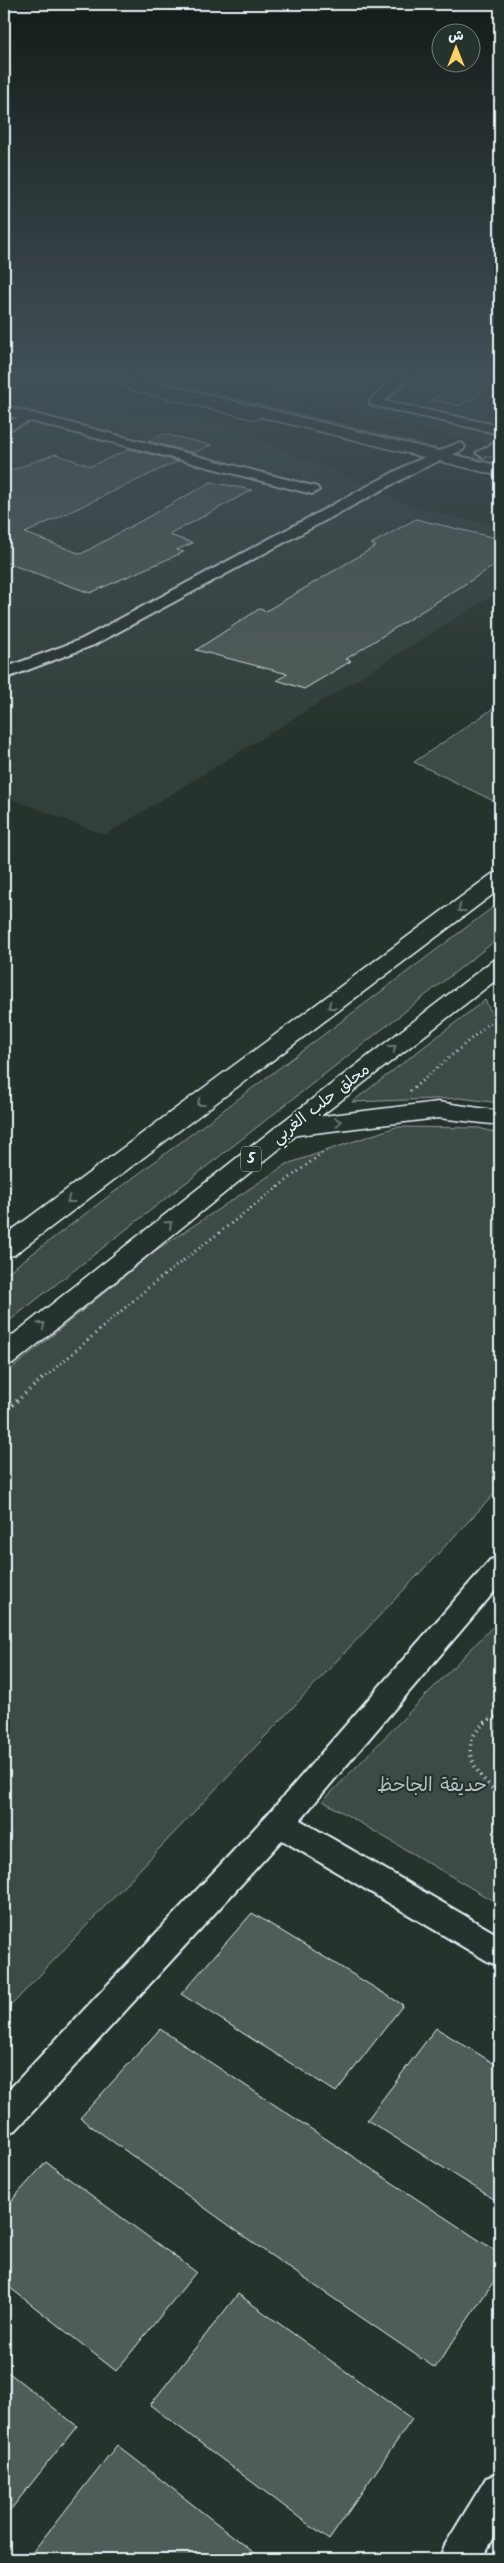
<svg xmlns="http://www.w3.org/2000/svg" width="504" height="2563" font-family="Kalam,'Playpen Sans Arabic',sans-serif">
	<style>
		.built { fill: #333f3a }
		.green { fill: #3e4b47; stroke: #939ea0 }
		.building { fill: #505c59; stroke: #e8f1f8 }
		.lines { fill: none; stroke-linecap: round; stroke-linejoin: round }
		.lane-casing { stroke: #e8f1f8; stroke-width: 9 }
		.street-casing { stroke: #e8f1f8; stroke-width: 4 }
		.secondary-casing { stroke: #e8f1f8; stroke-width: 3 }
		.highway-casing { stroke: #e8f1f8; stroke-width: 3 }
		.path-far1 { stroke: #e8f1f8; stroke-width: 3; stroke-dasharray: 1 4; stroke-linecap: butt }
		.path { stroke: #e8f1f8; stroke-width: 4; stroke-dasharray: 1 4.5; stroke-linecap: butt }
		.lane { stroke: #26332d; stroke-width: 7 }
		.street { fill: #26332d; fill-rule: evenodd }
		.secondary { fill: #26332d; fill-rule: evenodd }
		.highway { fill: #26332d; fill-rule: evenodd }
		.oneway { stroke: #6a7674 }
		.labels { text-anchor: middle; dominant-baseline: central; stroke-width: 4.5; stroke-linejoin: round; paint-order: stroke }
		.shield { fill: #26332d; stroke: #aeb8bb; stroke-width: 1 }
		.shield-label { font-size: 15px; font-weight: bold; fill: #e8f1f8 }
		.street-label { font-size: 16px; fill: #e8f1f8; stroke: #26332d }
		.near-park-label { font-size: 19px; fill: #b5bfc3; stroke: #26332d }
	</style>
	<rect width="100%" height="100%" fill="#26332d"/>
	<filter id="ink" filterUnits="userSpaceOnUse"><feTurbulence type="fractalNoise" baseFrequency=".02" numOctaves="2"/><feDisplacementMap in="SourceGraphic" scale="10" xChannelSelector="R" yChannelSelector="G"/><feConvolveMatrix kernelMatrix="1 2 1 2 8 2 1 2 1" color-interpolation-filters="sRGB"/></filter>
	<g filter="url(#ink)">
		<g class="built">
			<path d="M192 374H500V447Z"/>
			<path d="M4 388 27 395 220 421 412 506 500 527V591L105 835 4 796Z"/>
		</g>
		<g class="green">
			<path d="M123 374H137L500 464V467Z"/>
			<path d="M500 704V804L414 762Z"/>
			<path d="M500 902V937L4 1325V1275Z"/>
			<path d="M485 1000 500 1030V1103L460 1098 352 1102Z"/>
			<path d="M396 1127 479 1128 500 1134V1488L4 2013V1375L155 1251 287 1164Z"/>
			<path d="M500 1619V1905L323 1801Z"/>
		</g>
		<g class="building">
			<path d="M469 374H500V380L460 406 431 400Z"/>
			<path d="M164 434 211 445 194 453 148 441Z"/>
			<path d="M130 449 178 461 25 533 81 554 211 482 252 490 169 535 193 543 176 550 184 552 90 593 4 562V473L55 454 91 466Z"/>
			<path d="M416 519 500 539V562L346 659 351 661 304 689 277 680 288 674 196 650 259 609 266 611 376 546 371 544Z"/>
			<path d="M252 1913 403 2005 336 2092 181 1994Z"/>
			<path d="M436 2028 500 2067V2203L367 2120Z"/>
			<path d="M160 2029 500 2254V2272L435 2368 266 2252 80 2118Z"/>
			<path d="M46 2162 196 2272 116 2371 4 2283V2209Z"/>
			<path d="M238 2294 412 2419 329 2540 150 2405Z"/>
			<path d="M4 2369 77 2426 4 2518Z"/>
			<path d="M117 2445 262 2559H27Z"/>
		</g>
		<g class="lines">
			<defs>
				<g id="lane">
					<path d="M112 376 134 387 256 416"/>
					<path d="M483 453H500"/>
				</g>
				<g id="street">
					<path d="M399 374H413L384 401 500 426V434L371 405 370 402 371 399Z"/>
					<path d="M4 406 317 487 319 490 312 494 30 421 4 432V423L17 418 4 414Z"/>
					<path d="M500 440V449L483 457 476 453Z"/>
					<path d="M458 443 463 444 465 447 463 450 419 470 94 645 4 679V668L82 639 409 464Z"/>
					<path d="M500 1557V1585L300 1820 500 1936V1966L489 1962 282 1840 16 2130 4 2134V2095L268 1814 490 1560Z"/>
					<path d="M500 2473V2528L481 2559H439L445 2545 486 2478Z"/>
				</g>
				<path id="secondary" d="M438 1102 500 1111V1125L438 1118 290 1136 281 1133 277 1128 281 1123 290 1120Z"/>
				<g id="highway">
					<path d="M98 374H123L500 466V476L100 377Z"/>
					<path d="M500 872V889L14 1255 4 1257V1236L492 874Z"/>
					<path d="M500 959V977L299 1133 14 1363 4 1365V1342L281 1123 492 961Z"/>
				</g>
			</defs>
			<use href="#lane" class="lane-casing"/>
			<use href="#street" class="street-casing"/>
			<use href="#secondary" class="secondary-casing"/>
			<use href="#highway" class="highway-casing"/>
			<g class="path-far1">
				<path d="M410 1091 494 1019"/>
				<path d="M42 1380 149 1287 326 1150"/>
			</g>
			<g class="path">
				<path d="M4 1412 43 1378"/>
				<path d="M500 1714C455 1734 467 1769 500 1795"/>
			</g>
			<use href="#lane" class="lane"/>
			<use href="#street" class="street"/>
			<use href="#secondary" class="secondary"/>
			<use href="#highway" class="highway"/>
		</g>
		<defs><path id="oneway-chevron" d="M-2-3.5L2.5 0L-2 3.5" fill="none" stroke-width="1.6" stroke-linecap="round" stroke-linejoin="round" transform="scale(1.25)"/></defs>
		<g class="oneway">
			<use href="#oneway-chevron" transform="translate(461 909) rotate(143)"/>
			<use href="#oneway-chevron" transform="translate(331 1006) rotate(143)"/>
			<use href="#oneway-chevron" transform="translate(393 1048) rotate(-38)"/>
			<use href="#oneway-chevron" transform="translate(200 1103) rotate(143)"/>
			<use href="#oneway-chevron" transform="translate(338 1122) rotate(-7)"/>
			<use href="#oneway-chevron" transform="translate(70 1200) rotate(143)"/>
			<use href="#oneway-chevron" transform="translate(169 1224) rotate(-39)"/>
			<use href="#oneway-chevron" transform="translate(42 1325) rotate(-39)"/>
		</g>
	</g>
	<linearGradient id="sky" x2="0" y2="1"><stop stop-color="#151c19"/><stop offset="0.51" stop-color="#415057"/><stop offset="1" stop-color="#415057" stop-opacity="0"/></linearGradient>
	<rect width="504" height="733" fill="url(#sky)"/>
	<g class="labels">
		<rect class="shield" x="241" y="1146.5" width="20" height="25" rx="4"/>
		<g class="shield-label">
			<text x="251" y="1159">5</text>
		</g>
		<g class="street-label">
			<text transform="translate(321 1104) rotate(-38)">محلق حلب الغربي</text>
		</g>
		<g class="near-park-label">
			<text x="432" y="1786">حديقة الجاحظ</text>
		</g>
	</g>
	<rect width="504" height="2563" fill="none" stroke="#26332d" stroke-width="20"/>
	<rect x="10" y="10" width="484" height="2543" fill="none" stroke="#e8f1f8" stroke-width="2" filter="url(#ink)"/>
	<g transform="translate(456 48)"><circle r="24" fill="#26332d" stroke="#747f7e"/>
	<path d="M0-4L9 19L0 12L-9 19Z" fill="#ffd166"/>
	<text y="-8" font-size="14" font-weight="bold" text-anchor="middle" fill="#e8f1f8">ش</text>
	</g>
</svg>
